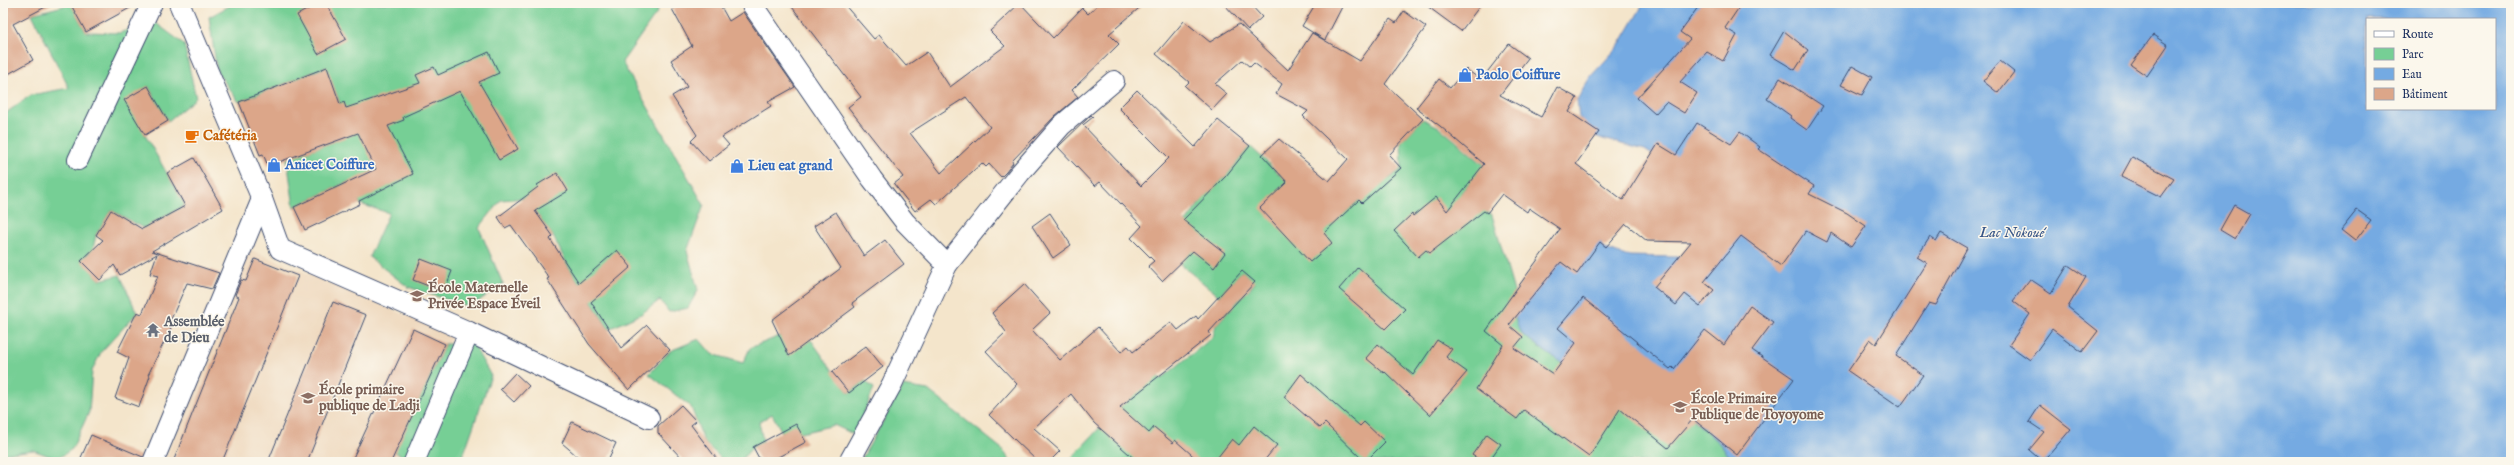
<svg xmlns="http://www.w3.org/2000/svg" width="2514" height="465" font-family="'IM FELL English',serif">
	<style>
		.built { fill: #eed7bb }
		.green { fill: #76cf95; stroke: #487f7a }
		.water { fill: #74aae2; stroke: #486ca0; fill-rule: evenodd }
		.building { fill: #dca689; fill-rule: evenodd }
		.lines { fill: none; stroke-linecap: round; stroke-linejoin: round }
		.minor-casing { stroke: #3c4a6e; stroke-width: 22 }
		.minor { stroke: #fff; stroke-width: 20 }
		.labels { text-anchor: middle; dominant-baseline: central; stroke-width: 3; stroke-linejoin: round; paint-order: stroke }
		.shop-label { font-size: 14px; font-weight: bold; fill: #366cbe; stroke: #fbf7ec; text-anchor: start }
		.food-label { font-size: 14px; font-weight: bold; fill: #c56008; stroke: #fbf7ec; text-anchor: start }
		.education-label { font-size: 14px; font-weight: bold; fill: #785e54; stroke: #fbf7ec; text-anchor: start }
		.worship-label { font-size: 14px; font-weight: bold; fill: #5b616d; stroke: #fbf7ec; text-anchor: start }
		.water-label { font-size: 15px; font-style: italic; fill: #365486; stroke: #fbf7ec }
	</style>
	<rect width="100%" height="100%" fill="#fbf7ec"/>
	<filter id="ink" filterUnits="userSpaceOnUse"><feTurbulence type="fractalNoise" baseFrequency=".025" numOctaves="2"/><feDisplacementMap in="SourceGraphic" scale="8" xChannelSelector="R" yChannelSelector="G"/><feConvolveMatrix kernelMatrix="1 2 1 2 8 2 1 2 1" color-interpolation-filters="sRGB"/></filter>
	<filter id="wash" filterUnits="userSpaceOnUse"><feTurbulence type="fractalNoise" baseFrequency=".012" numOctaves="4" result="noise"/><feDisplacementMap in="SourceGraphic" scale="16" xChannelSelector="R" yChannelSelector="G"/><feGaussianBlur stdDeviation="0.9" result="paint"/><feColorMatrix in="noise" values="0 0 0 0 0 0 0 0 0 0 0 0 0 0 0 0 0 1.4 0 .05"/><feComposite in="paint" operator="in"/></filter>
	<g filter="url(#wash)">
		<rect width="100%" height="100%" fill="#f4e5cb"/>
		<path class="built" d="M249 249 452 335 399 462H165Z"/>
		<g class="green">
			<path d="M235 3H661L656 14 622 62 704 205 687 251 698 290 688 308 669 312 660 300 641 314 609 329 568 266 553 236 525 198 501 200 479 228 503 284 470 307 408 287 369 257 389 213 360 204 350 181 294 207 287 159 356 133 339 101 326 67 239 102 217 72 209 17Z"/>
			<path d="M71 4 86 32 119 33 153 21 184 44 196 98 168 121 148 86 145 135 185 205 144 228 111 210 96 235 93 249 81 260 100 280 120 275 137 313 101 352 92 371 89 412 72 449 57 459 33 450 3 454V115L31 95 69 88 32 14Z"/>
			<path d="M1423 119 1439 127 1484 165 1461 193 1492 215 1515 295 1537 346 1589 379 1644 375 1719 443 1734 462H1068L1117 409 1135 395 1130 383 1147 369 1161 379 1213 337 1216 325 1255 283 1242 271 1219 296 1180 264 1166 249 1202 200 1226 176 1250 146 1332 225 1357 202 1402 169 1401 142Z"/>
			<path d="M780 336 811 340 849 393 865 381 874 388 855 435 834 425 801 433 782 432 772 414 759 422 763 441 753 447 739 462H725L704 442 691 407 649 374 670 351 699 339 712 354 743 363 750 348Z"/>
			<path d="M445 344H473L491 376 463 456 475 462H416L395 452Z"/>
			<path d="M903 386 928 390 1002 449 1011 462H860Z"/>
		</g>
		<path class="water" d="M1644 3H2511V462H1734L1719 443 1644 375 1589 379 1550 355 1523 335 1517 324 1514 313 1515 295 1596 237 1605 249 1626 256 1677 257 1691 252 1708 242 1688 179 1645 150 1606 140 1590 134 1579 117 1577 100 1590 77 1618 47ZM2367 19H2495V109H2367Z"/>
		<g id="blocks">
			<g class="building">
				<path d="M3 3H53L13 24 33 60 3 77Z"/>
				<path d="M70 3H139L86 32Z"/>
				<path d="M320 3H326L346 39 318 54 297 15Z"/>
				<path d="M684 3H719L729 21 743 12 795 87 768 102 771 106 722 137 729 145 709 161 691 141 697 135 672 96 687 87 671 60 692 46 672 9Z"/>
				<path d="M789 3H843L874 39 879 35 906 66 927 52 950 87 1005 46 990 31 1020 3 1053 38 1082 8 1088 14 1100 3H1145L1109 34 1119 44 1072 90 1078 97 1055 116 1012 161 1013 163 1006 172 1001 177 989 164 986 167 982 163 936 204 931 199 915 211 894 184 903 177 848 107 861 97ZM966 97 990 127 941 173 910 133Z"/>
				<path d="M1223 3H1249L1262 17 1248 30Z"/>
				<path d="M1316 3H1344L1325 40 1302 26Z"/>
				<path d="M1423 3H1482L1461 31Z"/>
				<path d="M1701 3H1742L1725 28 1737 35 1723 61 1707 52 1680 82 1697 93 1684 113 1666 102 1655 114 1637 98 1690 39 1680 32Z"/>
				<path d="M1404 11 1426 27 1385 84 1423 119 1389 155 1401 168 1362 203 1359 200 1324 233 1332 243 1310 262 1260 208 1287 182 1262 155 1279 139 1329 181 1348 159 1303 116 1308 111 1276 94 1282 84 1254 63 1250 67 1242 60 1215 84 1227 94 1212 110 1185 86 1189 82 1156 54 1184 21 1210 42 1239 24 1288 70 1312 33 1360 61 1390 19 1396 23Z"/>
				<path d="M1784 31 1808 50 1795 70 1770 55Z"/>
				<path d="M2153 35 2168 45 2147 76 2131 65Z"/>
				<path d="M1509 44 1528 58 1500 95 1541 117 1557 87 1577 98 1569 112 1599 132 1576 164 1623 200 1658 144 1676 155 1697 123 1731 144 1740 132 1760 147 1758 149 1814 186 1809 194 1847 213 1866 226 1851 247 1831 233 1827 242 1806 231 1781 266 1741 236 1704 282 1714 290 1700 306 1685 294 1676 305 1654 287 1691 242 1647 241 1626 224 1606 247 1600 242 1577 274 1561 262 1509 325 1523 337 1514 348 1553 374 1576 343 1558 328 1583 298 1670 369 1672 367 1674 369 1705 330 1724 345 1750 306 1773 322 1752 350 1794 379 1737 455 1693 419 1668 448 1620 409 1589 457 1524 410 1517 419 1476 389 1503 345 1486 331 1560 229 1529 208 1527 212 1502 194 1487 213 1484 211 1430 253 1426 250 1418 257 1394 231 1412 214 1413 216 1436 197 1447 211 1484 164 1440 126 1416 108 1439 79 1450 88 1466 69 1481 80Z"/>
				<path d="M489 52 499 73 479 82 518 149 499 160 460 91 403 117 404 120 388 126 413 174 359 201 360 204 305 230 294 207 376 169 358 133 268 166 263 154 260 155 239 102 327 67 340 104 344 102 346 108 420 83 416 75 434 67 438 75Z"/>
				<path d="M2000 61 2014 72 1998 93 1983 81Z"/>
				<path d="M1852 66 1872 77 1862 95 1841 85Z"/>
				<path d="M1780 78 1823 106 1807 130 1790 118 1791 116 1767 99Z"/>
				<path d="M148 86 168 121 145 135 124 100Z"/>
				<path d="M1137 90 1195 147 1218 120 1250 146 1226 176 1183 220 1225 253 1214 268 1193 251 1162 281 1148 266 1154 261 1131 238 1142 226 1100 182 1095 186 1058 147 1091 115 1093 117 1083 125 1141 186 1169 158 1119 108Z"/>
				<path d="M2132 157 2174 179 2161 197 2121 177Z"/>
				<path d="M194 158 223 209 152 251 219 273 212 289 187 283 168 326 171 328 148 375 150 376 139 407 115 398 129 358 117 352 137 312 142 314 158 276 150 274 157 254 120 275 114 265 100 280 81 261 103 240 96 235 111 210 142 229 185 206 167 173Z"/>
				<path d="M557 173 568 191 535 211 553 236 550 239 579 283 617 250 631 267 591 302 621 348 647 325 670 350 629 390 589 344 547 279 549 278 511 225 505 228 498 217 538 187 537 185Z"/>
				<path d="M2234 205 2250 214 2235 239 2220 230Z"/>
				<path d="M2357 210 2371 220 2355 241 2341 230Z"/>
				<path d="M836 212 864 256 885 240 904 264 852 303 855 307 789 356 772 320 841 268 814 226Z"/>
				<path d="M1050 213 1071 245 1053 258 1032 226Z"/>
				<path d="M1941 233 1967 248 1936 305 1929 303 1896 356 1923 375 1900 407 1848 371 1870 339 1876 344 1927 263 1917 257 1930 237 1936 241Z"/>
				<path d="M255 259 298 276 222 462H173L239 297 235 295 241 280 246 281Z"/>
				<path d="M421 259 452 271 444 292 413 280Z"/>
				<path d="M2068 265 2086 277 2068 307 2098 331 2082 352 2052 329 2030 360 2009 345 2030 314 2013 301 2030 279 2051 293Z"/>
				<path d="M1358 267 1405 309 1385 329 1339 289Z"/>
				<path d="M1242 271 1255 282 1209 332 1211 335 1120 407 1149 433 1154 427 1173 443 1175 440 1200 462H1138L1094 423 1071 394 1034 428 1060 451 1049 462H1038L989 415 1017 384 986 351 1006 332 992 313 1024 284 1050 313 1032 330 1060 360 1098 327 1121 352 1128 346 1133 352 1171 322 1178 330 1196 316 1198 319Z"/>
				<path d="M333 302 366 315 307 462H268Z"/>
				<path d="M413 329 445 344 391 462H351Z"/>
				<path d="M1437 340 1452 349 1446 357 1467 372 1430 415 1385 372 1384 373 1366 358 1378 344 1413 375Z"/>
				<path d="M866 346 883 367 849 393 832 372Z"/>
				<path d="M515 373 529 386 514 402 500 389Z"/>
				<path d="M1301 374 1360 426 1364 422 1385 442 1365 462 1325 423 1320 428 1284 397Z"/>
				<path d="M681 405 696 421 691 425 719 462H685L658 433V426Z"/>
				<path d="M2040 405 2071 429 2043 462 2029 450 2044 432 2029 422Z"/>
				<path d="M572 422 616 443 607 462H584L562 443Z"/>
				<path d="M796 424 806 442 769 462H761L753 447Z"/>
				<path d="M1254 426 1277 445 1263 462H1214L1232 439 1239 445Z"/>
				<path d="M1487 434 1501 444 1488 462H1483L1472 455Z"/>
				<path d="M91 435 143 457 142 462H79Z"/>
			</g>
		</g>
	</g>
	<g filter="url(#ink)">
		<use href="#blocks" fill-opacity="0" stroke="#3c4a6e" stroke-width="1"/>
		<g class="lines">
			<defs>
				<g id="minor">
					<path d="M179 3 262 199 280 249 469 332 649 418"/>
					<path d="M751 3 872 179 905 222 947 265"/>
					<path d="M78 160 152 3"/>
					<path d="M153 462 262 199"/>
					<path d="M414 462 469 332"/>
					<path d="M849 462 892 384 947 265 1020 173 1062 125 1114 81"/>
				</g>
			</defs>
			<use href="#minor" class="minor-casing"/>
			<use href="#minor" class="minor"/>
		</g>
	</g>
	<defs>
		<symbol id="shop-bare" viewBox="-9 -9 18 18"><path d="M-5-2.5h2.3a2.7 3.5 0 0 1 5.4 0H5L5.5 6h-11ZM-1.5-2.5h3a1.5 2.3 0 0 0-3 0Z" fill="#3f7fe0" stroke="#fbf7ec" stroke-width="2.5" paint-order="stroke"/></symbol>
		<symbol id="cafe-bare" viewBox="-9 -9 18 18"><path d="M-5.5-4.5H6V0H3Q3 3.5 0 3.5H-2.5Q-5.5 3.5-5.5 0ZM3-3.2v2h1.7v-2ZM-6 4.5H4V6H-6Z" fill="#e8710a" stroke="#fbf7ec" stroke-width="2.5" paint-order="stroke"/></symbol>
		<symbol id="school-bare" viewBox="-9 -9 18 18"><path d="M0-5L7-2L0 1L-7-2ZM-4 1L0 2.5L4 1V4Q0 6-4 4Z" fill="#8d6e63" stroke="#fbf7ec" stroke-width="2.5" paint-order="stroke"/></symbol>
		<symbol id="temple-bare" viewBox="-9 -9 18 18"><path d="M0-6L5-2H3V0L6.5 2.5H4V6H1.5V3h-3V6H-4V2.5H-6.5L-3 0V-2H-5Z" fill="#6b7280" stroke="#fbf7ec" stroke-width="2.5" paint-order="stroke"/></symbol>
	</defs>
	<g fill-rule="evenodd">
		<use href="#shop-bare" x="1455" y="65" width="20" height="20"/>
		<use href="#cafe-bare" x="182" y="126" width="20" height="20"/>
		<use href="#shop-bare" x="264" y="155" width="20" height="20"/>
		<use href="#shop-bare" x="727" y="156" width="20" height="20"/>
		<use href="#school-bare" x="407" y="286" width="20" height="20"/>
		<use href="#temple-bare" x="143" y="320" width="20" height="20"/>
		<use href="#school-bare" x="298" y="388" width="20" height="20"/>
		<use href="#school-bare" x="1670" y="397" width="20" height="20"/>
	</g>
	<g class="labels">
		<g class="shop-label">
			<text x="1476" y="75">Paolo Coiffure</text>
			<text x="285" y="165">Anicet Coiffure</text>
			<text x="748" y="166">Lieu eat grand</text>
		</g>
		<g class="food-label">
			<text x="203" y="136">Cafétéria</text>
		</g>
		<g class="education-label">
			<text x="428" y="288">École Maternelle<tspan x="428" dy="16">Privée Espace Éveil</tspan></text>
			<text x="319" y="390">École primaire<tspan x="319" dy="16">publique de Ladji</tspan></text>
			<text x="1691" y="399">École Primaire<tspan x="1691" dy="16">Publique de Toyoyome</tspan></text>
		</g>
		<g class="worship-label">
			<text x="164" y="322">Assemblée<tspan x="164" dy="16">de Dieu</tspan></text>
		</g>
		<g class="water-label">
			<text x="2012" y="232">Lac Nokoué</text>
		</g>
	</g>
	<rect width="2514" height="465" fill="none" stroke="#fbf7ec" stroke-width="16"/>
	<rect x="2366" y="18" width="130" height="92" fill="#fbf7ec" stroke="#a1a7b3"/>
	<rect x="2374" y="31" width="20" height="6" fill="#ffffff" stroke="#a1a7b3"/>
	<text x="2402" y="38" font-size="12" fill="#1b2f5e">Route</text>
	<rect x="2374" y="48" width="20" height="12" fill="#76cf95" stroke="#a1a7b3"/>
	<text x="2402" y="58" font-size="12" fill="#1b2f5e">Parc</text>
	<rect x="2374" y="68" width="20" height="12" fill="#74aae2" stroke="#a1a7b3"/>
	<text x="2402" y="78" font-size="12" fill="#1b2f5e">Eau</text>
	<rect x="2374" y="88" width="20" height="12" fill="#dca689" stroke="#a1a7b3"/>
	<text x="2402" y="98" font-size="12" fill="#1b2f5e">Bâtiment</text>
</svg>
